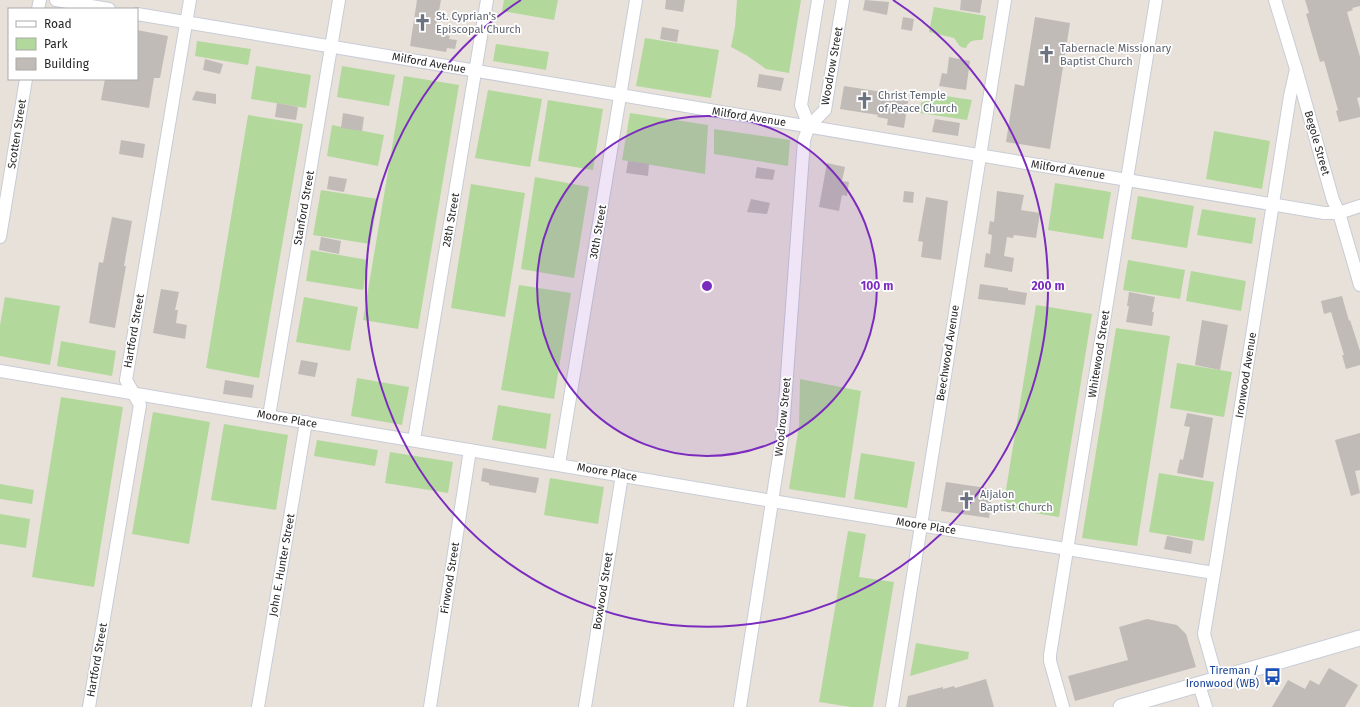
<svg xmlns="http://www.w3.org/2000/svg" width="1360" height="707" font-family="'Fira Sans',sans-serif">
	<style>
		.green { fill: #b3d89c }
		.building { fill: #c0bbb6 }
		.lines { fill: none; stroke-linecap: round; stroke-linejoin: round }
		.minor-casing { stroke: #c8ccd7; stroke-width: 14 }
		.tertiary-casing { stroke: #c8ccd7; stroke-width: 17 }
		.minor { stroke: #fff; stroke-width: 12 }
		.tertiary { stroke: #fff; stroke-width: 15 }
		.ring { fill: none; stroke: #7b2cbf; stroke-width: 2 }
		.labels { text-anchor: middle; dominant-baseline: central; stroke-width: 3.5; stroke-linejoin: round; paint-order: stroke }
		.worship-label { font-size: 11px; fill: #5b616d; stroke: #fff; text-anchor: start }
		.street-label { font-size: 11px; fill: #272727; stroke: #fff }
		.transit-label { font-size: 11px; fill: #164399; stroke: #fff; text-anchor: end }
		.centre { fill: #7b2cbf; stroke: #fff; stroke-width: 2 }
		.ring-label { font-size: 12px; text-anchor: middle; font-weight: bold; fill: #7b2cbf; stroke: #fff; stroke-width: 3.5; stroke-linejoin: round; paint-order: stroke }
	</style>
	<rect width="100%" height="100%" fill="#e8e1da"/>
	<g class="green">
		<path d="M504 0H558L554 20 502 11Z"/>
		<path d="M737 0H801L789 73 766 69 746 55 731 47 735 27Z"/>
		<path d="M934 7 986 16 983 38 982 40C974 40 969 40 966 48 959 48 958 43 954 38L929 32Z"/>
		<path d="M645 38 719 50 711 98 636 86Z"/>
		<path d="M197 41 251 49 248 65 195 56Z"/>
		<path d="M496 44 549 52 546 70 493 61Z"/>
		<path d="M256 66 311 75 306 108 251 99Z"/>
		<path d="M342 66 395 75 389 106 337 97Z"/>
		<path d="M404 76 459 85 418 329 363 320Z"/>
		<path d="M488 90 542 99 530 167 475 158Z"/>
		<path d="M939 95 972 100 967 120 920 113 921 103Z"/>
		<path d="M548 100 603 109 593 170 538 161Z"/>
		<path d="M630 113 708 125 705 174 622 160Z"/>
		<path d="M248 115 303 124 259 378 206 368Z"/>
		<path d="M332 125 384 135 378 166 327 156Z"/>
		<path d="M714 129 790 140 788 166 714 154Z"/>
		<path d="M1214 131 1270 141 1262 189 1206 179Z"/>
		<path d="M535 177 589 187 574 278 521 269Z"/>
		<path d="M1055 183 1111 192 1103 239 1048 230Z"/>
		<path d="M471 184 525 193 505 317 451 308Z"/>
		<path d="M321 190 378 199 370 244 313 235Z"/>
		<path d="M1138 196 1194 206 1187 248 1131 239Z"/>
		<path d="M1202 209 1256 218 1252 244 1197 235Z"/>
		<path d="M311 250 368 260 363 290 306 281Z"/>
		<path d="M1128 260 1185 270 1180 299 1123 290Z"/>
		<path d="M1191 271 1246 281 1241 311 1186 301Z"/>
		<path d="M519 285 571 293 554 399 501 390Z"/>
		<path d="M5 297 60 306 50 365 0 356V325Z"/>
		<path d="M304 297 358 307 350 351 296 342Z"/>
		<path d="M1036 305 1092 314 1059 517 1003 508Z"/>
		<path d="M1116 328 1170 336 1137 546 1082 538Z"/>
		<path d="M61 341 116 351 112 376 57 366Z"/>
		<path d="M1177 363 1232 372 1224 417 1170 408Z"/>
		<path d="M357 378 409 387 402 425 351 416Z"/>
		<path d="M800 379 861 391 845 498 789 489 799 426Z"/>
		<path d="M61 397 123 407 94 587 32 577Z"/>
		<path d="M498 405 551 414 546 449 492 440Z"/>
		<path d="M153 412 210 422 189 544 132 534Z"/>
		<path d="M224 424 288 435 276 510 211 500Z"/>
		<path d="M317 440 378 450 375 466 314 456Z"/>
		<path d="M390 452 453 462 448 493 385 483Z"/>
		<path d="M861 453 915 462 907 508 854 499Z"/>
		<path d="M1159 473 1214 482 1204 541 1149 532Z"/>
		<path d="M550 478 604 487 598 524 544 515Z"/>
		<path d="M0 484 34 490 32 504 0 499Z"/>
		<path d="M0 514 30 519 26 548 0 544Z"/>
		<path d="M848 531 866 534 859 577 894 582 873 707H851L819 702Z"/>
		<path d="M916 643 969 652 968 659 910 676Z"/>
	</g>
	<g class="building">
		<path d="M417 0H441L435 33 450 36 449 39 457 40 455 49 447 48 446 52 410 46Z"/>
		<path d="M666 0H685L683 12 665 9Z"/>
		<path d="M865 0 889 2 887 15 863 10Z"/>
		<path d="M961 0H982L980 13 960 10Z"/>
		<path d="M1305 0H1360V6L1352 8 1353 10 1347 12 1360 57V97L1357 98 1360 109V117L1339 122 1336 111 1338 110 1324 61 1320 62 1306 14 1309 13Z"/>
		<path d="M903 17 914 19 912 31 901 29Z"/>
		<path d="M1035 17 1070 23 1050 149 1006 142 1015 84 1024 86Z"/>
		<path d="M662 27 679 30 677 42 660 39Z"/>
		<path d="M137 30 168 36 160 78H154L149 108 101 100 105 79H137Z"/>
		<path d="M949 57 970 61 966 90 939 86 942 73 947 74Z"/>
		<path d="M205 59 223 64 220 74 203 70Z"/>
		<path d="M759 74 784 78 781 91 757 87Z"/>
		<path d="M844 86 889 93V98L908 101 904 128 887 125 888 119 877 117 878 115 840 109Z"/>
		<path d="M196 91 216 94V104L192 100Z"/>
		<path d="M277 103 298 107 296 120 275 117Z"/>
		<path d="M343 113 364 117 362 131 341 128Z"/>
		<path d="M935 119 960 123 958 136 932 132Z"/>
		<path d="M121 140 145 144 143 158 119 154Z"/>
		<path d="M628 161 649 164 648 176 626 173Z"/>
		<path d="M827 163 845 167 842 181 849 182 847 196 842 195 839 211 819 207Z"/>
		<path d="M757 167 775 170 773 180 755 178Z"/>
		<path d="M329 176 347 179 344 192 327 189Z"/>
		<path d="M904 191 914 192 913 203 903 202Z"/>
		<path d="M997 191 1024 195 1021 210 1040 213 1036 238 1014 235 1013 238 1007 237 1004 256 1014 258 1012 272 984 267 986 253 990 254 992 235 988 234 990 221 994 222Z"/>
		<path d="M926 197 948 201 941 260 921 257 923 242 918 241Z"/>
		<path d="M751 199 770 203 767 214 747 212Z"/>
		<path d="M112 217 132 221 124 266H126L115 328 89 323 99 262 103 263Z"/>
		<path d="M321 237 341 241 339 254 319 250Z"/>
		<path d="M980 284 1008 288V290L1027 293 1025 305 978 299Z"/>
		<path d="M161 289 179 292 175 310H178L176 323 187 325 185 339 153 333Z"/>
		<path d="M1129 292 1155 297 1152 312H1154L1152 326 1126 322 1129 306H1127Z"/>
		<path d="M1342 296 1349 321 1350 320 1360 351V365L1346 369 1342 355H1344L1331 312 1324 314 1321 301Z"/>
		<path d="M1202 320 1228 325 1220 370 1195 365Z"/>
		<path d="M301 360 318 363 315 377 298 374Z"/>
		<path d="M225 380 254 385 252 398 223 394Z"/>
		<path d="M1187 413 1213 418 1203 478 1177 473 1180 459 1183 460 1190 427 1184 426Z"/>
		<path d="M1360 433V470L1355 471 1360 493 1351 496 1335 440Z"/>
		<path d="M483 468 539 478 536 493 489 485V483L481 481Z"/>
		<path d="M946 482 993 489 989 518 941 511Z"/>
		<path d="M1167 536 1193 541 1191 554 1164 549Z"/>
		<path d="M1147 619 1177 625 1186 634 1196 667 1075 701 1068 676 1128 660 1119 627Z"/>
		<path d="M1329 668 1358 685 1345 707H1272L1288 680 1305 689 1310 680 1319 685Z"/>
		<path d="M986 679 994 707H906L908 696 943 687V689L954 686 955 688Z"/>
	</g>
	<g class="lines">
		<defs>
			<g id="minor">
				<path d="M56 0 109 9"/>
				<path d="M1275 0 1296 69 1333 200 1339 213 1360 285"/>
				<path d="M38 9 40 0"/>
				<path d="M137 14 1324 213H1339L1360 206"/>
				<path d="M809 126 801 105 818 0"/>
				<path d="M0 237 26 79"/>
				<path d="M0 371 772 501 1214 573"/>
				<path d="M269 416 339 0"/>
				<path d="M414 440 487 0"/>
				<path d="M559 464 636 0"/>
				<path d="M1217 680 1204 634 1217 556 1290 96 1296 69"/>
				<path d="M1199 685 1206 707"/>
				<path d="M89 707 140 405 126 380 190 0"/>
				<path d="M258 707 306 422"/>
				<path d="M430 707 470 450"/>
				<path d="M585 707 622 475"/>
				<path d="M740 707 783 431 804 140 809 126 825 110 843 0"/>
				<path d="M892 707 1005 0"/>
				<path d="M1063 707 1050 661V655L1156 0"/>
			</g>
			<path id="tertiary" d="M1121 707 1360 638"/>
		</defs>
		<use href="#minor" class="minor-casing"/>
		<use href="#tertiary" class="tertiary-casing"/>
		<use href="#minor" class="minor"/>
		<use href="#tertiary" class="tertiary"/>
	</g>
	<circle cx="707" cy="286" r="170" fill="#7b2cbf" fill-opacity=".12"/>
	<g class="ring">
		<circle cx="707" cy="286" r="170"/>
		<path d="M893 0A341 341 0 1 1 521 0"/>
	</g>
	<defs>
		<symbol id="church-bare" viewBox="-9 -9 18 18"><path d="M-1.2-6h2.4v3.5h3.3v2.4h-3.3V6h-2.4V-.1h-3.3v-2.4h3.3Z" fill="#6b7280" stroke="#fff" stroke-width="2.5" paint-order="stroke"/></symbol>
		<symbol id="bus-bare" viewBox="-9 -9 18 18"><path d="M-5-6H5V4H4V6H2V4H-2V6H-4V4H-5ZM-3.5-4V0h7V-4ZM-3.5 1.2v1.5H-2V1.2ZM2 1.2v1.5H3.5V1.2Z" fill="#1a4fb4" stroke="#fff" stroke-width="2.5" paint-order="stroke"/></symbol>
	</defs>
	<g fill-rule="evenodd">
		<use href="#church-bare" x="410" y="10" width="25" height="25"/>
		<use href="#church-bare" x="1034" y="42" width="25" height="25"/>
		<use href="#church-bare" x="852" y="88" width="25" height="25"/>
		<use href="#church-bare" x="954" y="488" width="25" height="25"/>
		<use href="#bus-bare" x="1260" y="664" width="25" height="25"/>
	</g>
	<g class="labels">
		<g class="worship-label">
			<text x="436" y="16">St. Cyprian's<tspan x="436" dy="13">Episcopal Church</tspan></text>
			<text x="1060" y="48">Tabernacle Missionary<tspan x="1060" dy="13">Baptist Church</tspan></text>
			<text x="878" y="95">Christ Temple<tspan x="878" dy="13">of Peace Church</tspan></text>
			<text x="980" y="494">Aijalon<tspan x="980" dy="13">Baptist Church</tspan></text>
		</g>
		<g class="street-label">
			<text transform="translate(429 63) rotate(10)">Milford Avenue</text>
			<text transform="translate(832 66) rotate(-80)">Woodrow Street</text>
			<text transform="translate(749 117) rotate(9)">Milford Avenue</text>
			<text transform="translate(17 134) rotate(-81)">Scotten Street</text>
			<text transform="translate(1317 143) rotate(74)">Begole Street</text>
			<text transform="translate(1068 170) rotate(9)">Milford Avenue</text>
			<text transform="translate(304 208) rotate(-80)">Stanford Street</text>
			<text transform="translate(451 220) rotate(-80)">28th Street</text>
			<text transform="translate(598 232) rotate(-80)">30th Street</text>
			<text transform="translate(134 331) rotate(-80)">Hartford Street</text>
			<text transform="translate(948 353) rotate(-81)">Beechwood Avenue</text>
			<text transform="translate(1099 354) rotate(-81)">Whitewood Street</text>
			<text transform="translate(1246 375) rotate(-81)">Ironwood Avenue</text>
			<text transform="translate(783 417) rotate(-84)">Woodrow Street</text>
			<text transform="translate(287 419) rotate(10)">Moore Place</text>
			<text transform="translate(607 472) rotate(10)">Moore Place</text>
			<text transform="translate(926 526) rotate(9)">Moore Place</text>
			<text transform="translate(282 565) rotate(-80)">John E. Hunter Street</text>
			<text transform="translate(450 578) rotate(-81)">Firwood Street</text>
			<text transform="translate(603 591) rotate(-81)">Boxwood Street</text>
			<text transform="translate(97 660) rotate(-80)">Hartford Street</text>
		</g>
		<g class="transit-label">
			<text x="1259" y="670">Tireman /<tspan x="1259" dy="13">Ironwood (WB)</tspan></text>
		</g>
	</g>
	<circle cx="707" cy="286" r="6" class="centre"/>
	<g class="ring-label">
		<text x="877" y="290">100 m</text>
		<text x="1048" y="290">200 m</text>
	</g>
	<rect x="8" y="8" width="130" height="72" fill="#ffffff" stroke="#a9a9a9"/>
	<rect x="16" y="21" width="20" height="6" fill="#ffffff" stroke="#a9a9a9"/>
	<text x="44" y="28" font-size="12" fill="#272727">Road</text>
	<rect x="16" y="38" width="20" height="12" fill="#b3d89c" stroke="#a9a9a9"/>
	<text x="44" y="48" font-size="12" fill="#272727">Park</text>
	<rect x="16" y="58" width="20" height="12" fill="#c0bbb6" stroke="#a9a9a9"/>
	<text x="44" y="68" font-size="12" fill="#272727">Building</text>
</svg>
